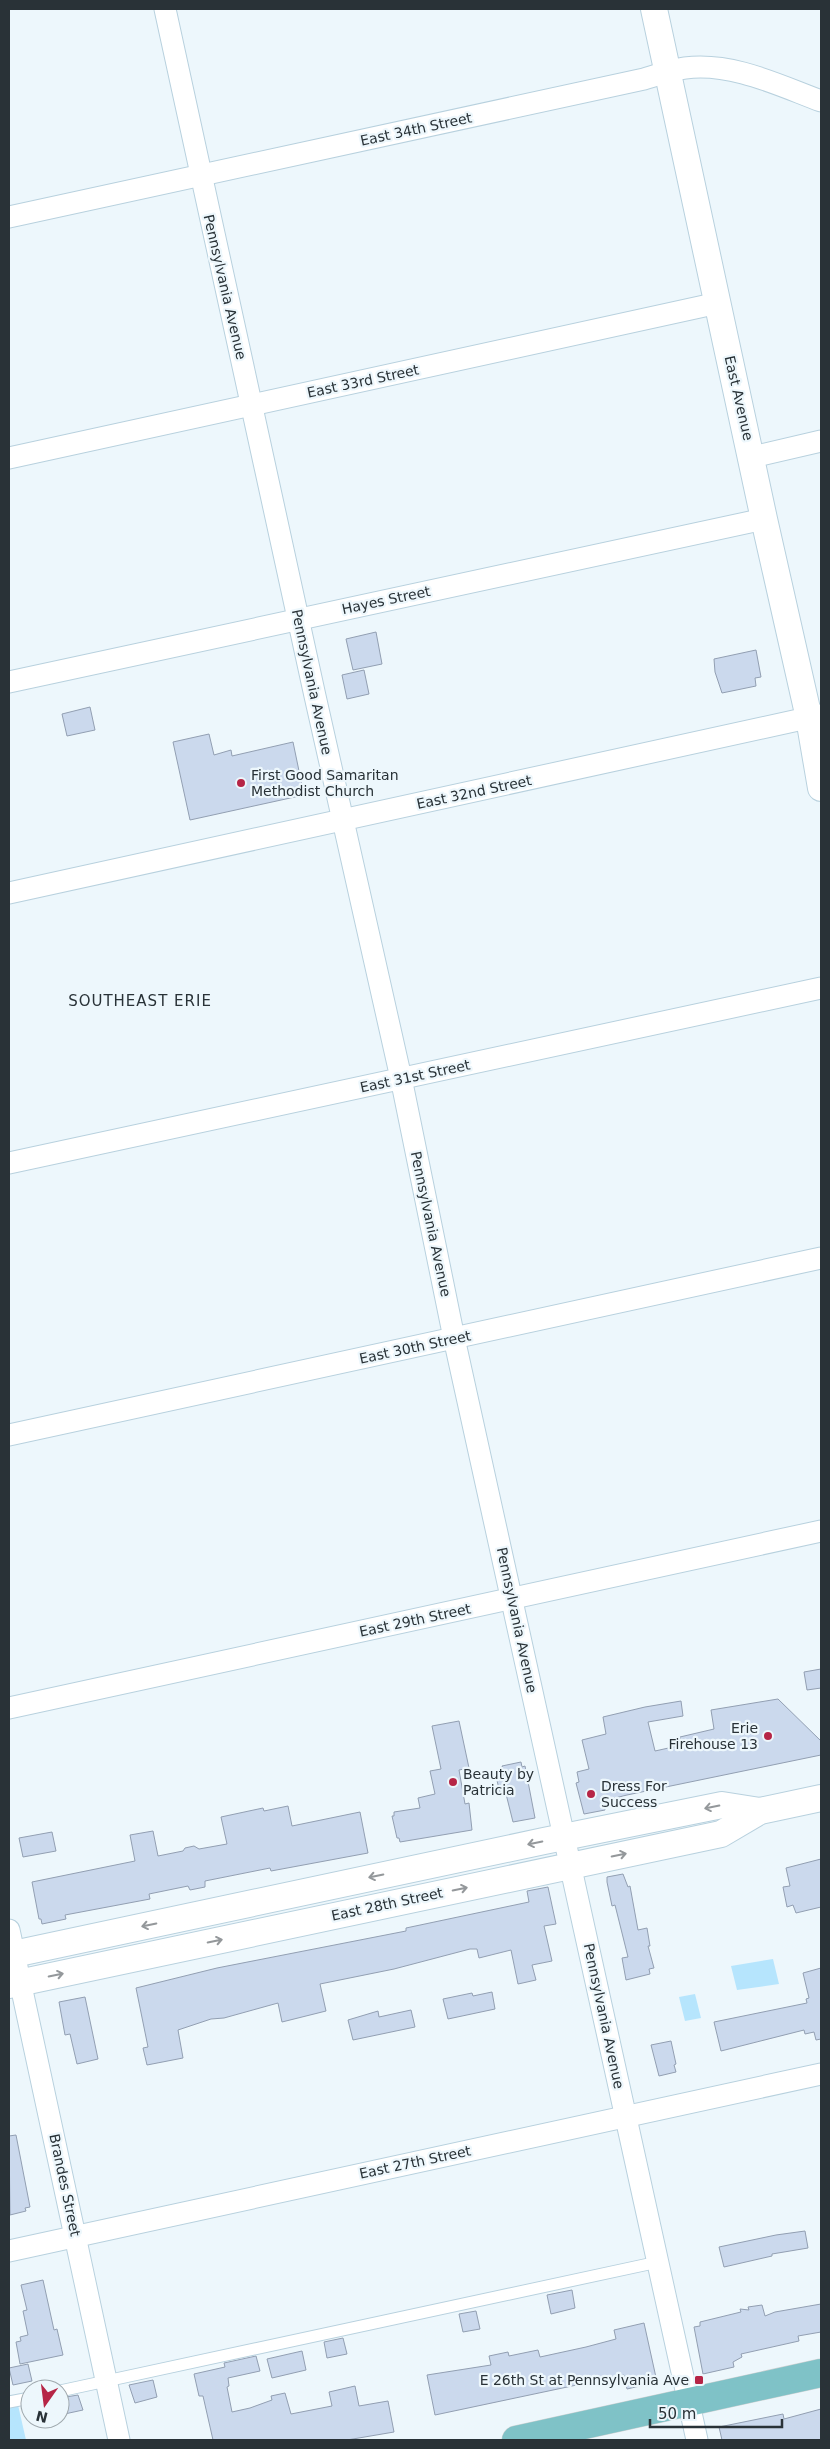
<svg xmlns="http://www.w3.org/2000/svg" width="830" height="2449" font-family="'DejaVu Sans',sans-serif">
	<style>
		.green { fill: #b6e5fd }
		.building { fill: #cbd9ed; stroke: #929fb2 }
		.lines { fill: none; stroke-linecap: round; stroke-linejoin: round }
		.service-casing { stroke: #b8d1de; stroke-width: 13 }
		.minor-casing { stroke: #b8d1de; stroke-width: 23 }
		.tertiary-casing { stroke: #b8d1de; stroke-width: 28 }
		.primary-casing { stroke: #d0d2d3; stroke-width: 29 }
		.service { stroke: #fff; stroke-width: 11 }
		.minor { stroke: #fff; stroke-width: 21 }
		.tertiary { stroke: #fff; stroke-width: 26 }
		.primary { stroke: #7fc2c7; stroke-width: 28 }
		.oneway { stroke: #94989b }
		.poi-dot { fill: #b62546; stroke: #edf7fc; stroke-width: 2 }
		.labels { text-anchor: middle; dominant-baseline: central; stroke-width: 4.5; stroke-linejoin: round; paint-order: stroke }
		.street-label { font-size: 14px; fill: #293237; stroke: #edf7fc }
		.poi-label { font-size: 14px; fill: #293237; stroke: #edf7fc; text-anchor: start }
		.neighbourhood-label { font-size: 15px; letter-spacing: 1px; fill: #293237; stroke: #edf7fc }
	</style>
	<rect width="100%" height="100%" fill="#edf7fc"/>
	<g class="green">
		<path d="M773 1959 779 1984 737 1990 731 1966Z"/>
		<path d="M695 1994 701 2018 685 2021 679 1997Z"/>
		<path d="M18 2405 26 2440H9V2407Z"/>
	</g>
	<g class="building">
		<path d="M376 632 382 664 353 670 346 639Z"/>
		<path d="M756 650 761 677 755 678 756 686 722 693 715 672 714 659Z"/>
		<path d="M364 670 369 694 347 699 342 675Z"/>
		<path d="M90 707 95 730 67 736 62 714Z"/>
		<path d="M209 734 214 755 231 750 232 756 293 742 304 795 190 820 173 742Z"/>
		<path d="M821 1669V1688L807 1690 804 1672Z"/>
		<path d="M778 1699 821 1741V1755L627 1795 603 1801 605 1810 584 1814 576 1783 579 1782 577 1772 589 1769 582 1740 606 1734 603 1717 645 1707 681 1701 683 1716 648 1722 655 1751 682 1745 680 1737 714 1729 711 1710Z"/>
		<path d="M459 1721 469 1768 459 1770 465 1804 469 1803 472 1830 400 1842 399 1838H397L392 1816H394V1812L420 1808 418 1798 435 1794 430 1771 441 1769 432 1726Z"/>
		<path d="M521 1762 522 1767 525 1766 535 1818 513 1822 505 1790 500 1792 496 1777 504 1775 502 1766Z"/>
		<path d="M288 1806 292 1826 360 1812 368 1853 271 1871 270 1868 205 1881V1887L190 1890 188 1886 149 1894 150 1899 65 1915 66 1919 42 1924 41 1919H39L32 1882 135 1861 130 1835 153 1831 158 1856 183 1851 185 1848 194 1846 199 1849 227 1844 221 1817 263 1808 264 1811Z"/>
		<path d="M52 1832 56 1851 23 1857 19 1838Z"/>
		<path d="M821 1859V1907L796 1913 793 1905 787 1907 783 1887 790 1886 786 1868Z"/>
		<path d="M623 1874 628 1887 630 1886 638 1930 647 1928 650 1946H648L654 1968 649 1969 650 1974 626 1980 622 1958 628 1957 615 1905 612 1906 607 1882V1877Z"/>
		<path d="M548 1887 556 1924 544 1926 552 1961 532 1965 536 1980 518 1984 511 1950 479 1958 477 1949H470L394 1969 320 1984 326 2011 282 2022 278 2003 224 2018 211 2019 178 2030 183 2058 147 2065 143 2048 148 2047 136 1988 217 1968 406 1931V1928L529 1902 527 1891Z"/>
		<path d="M821 1968V2039L816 2040 814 2032 805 2034 804 2030 721 2051 714 2022 807 2003 806 1999 809 1998 803 1973Z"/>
		<path d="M492 1992 495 2009 448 2019 443 1999 472 1993 473 1996Z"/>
		<path d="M85 1997 98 2059 77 2064 70 2034 65 2035 59 2002Z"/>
		<path d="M411 2010 415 2027 353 2040 348 2020 378 2011 379 2017Z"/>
		<path d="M671 2041 676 2064 674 2065 676 2072 659 2076 651 2045Z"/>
		<path d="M16 2135 30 2207 25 2208 26 2211 10 2215 9 2136Z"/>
		<path d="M805 2231 808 2248 772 2254V2256L724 2267 719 2247 776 2235Z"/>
		<path d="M43 2280 54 2330 57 2329 63 2355 20 2364 16 2342 21 2341 20 2337 28 2335 23 2311 27 2310 21 2285Z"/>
		<path d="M572 2290 575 2308 551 2314 547 2295Z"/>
		<path d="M821 2304V2332L798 2336 799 2341 741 2354 742 2357 733 2362 734 2367 703 2374 694 2327 700 2326V2322L741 2312 740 2309 749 2310 748 2307 762 2305 765 2316 775 2312Z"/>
		<path d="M476 2311 480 2329 463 2332 459 2314Z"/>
		<path d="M644 2323 657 2382 627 2389 624 2375 435 2415 427 2375 491 2365 489 2356 508 2352 509 2356 538 2350 540 2357 586 2347 616 2339 614 2330Z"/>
		<path d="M343 2338 347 2354 327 2358 324 2342Z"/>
		<path d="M302 2351 306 2370 272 2378 267 2359Z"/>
		<path d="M256 2356 260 2371 228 2378 229 2386 227 2387 232 2412 250 2408 272 2400 271 2396 285 2393 291 2414 332 2406 329 2392 355 2386 359 2406 388 2401 394 2432 347 2440H213L203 2396H199L194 2374 225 2367 224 2363Z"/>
		<path d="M28 2364 32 2381 13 2385 9 2368Z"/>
		<path d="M153 2380 157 2397 135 2403 129 2385Z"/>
		<path d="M78 2395 83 2410 60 2415V2398Z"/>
		<path d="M821 2409V2440H722L719 2427 783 2414 784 2419Z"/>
	</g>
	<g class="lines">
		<defs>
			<g id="service">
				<path d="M60 2391 658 2262"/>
				<path d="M9 2402 30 2398"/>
			</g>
			<g id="minor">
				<path d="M165 9 315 696 401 1078 454 1338 697 2440"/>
				<path d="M9 217 644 79C657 75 671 70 685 68 732 62 778 85 821 101"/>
				<path d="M752 457 821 441"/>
				<path d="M9 458 718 303"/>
				<path d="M9 682 764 519"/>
				<path d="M9 893 821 715"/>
				<path d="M9 1163 821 988"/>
				<path d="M9 1435 821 1258"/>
				<path d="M9 1708 821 1531"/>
				<path d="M9 1930 119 2440"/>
				<path d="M9 2251 821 2074"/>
			</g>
			<g id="tertiary">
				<path d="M654 9 764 519 809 718 821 788"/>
				<path d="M9 1955 544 1841 722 1805 760 1811"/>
				<path d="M9 1985 721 1834 760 1811 821 1798"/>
			</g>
			<path id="primary" d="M516 2440 821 2373"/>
		</defs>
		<use href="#service" class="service-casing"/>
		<use href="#minor" class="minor-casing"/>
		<use href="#tertiary" class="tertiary-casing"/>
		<use href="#primary" class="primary-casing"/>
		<use href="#service" class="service"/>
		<use href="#minor" class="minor"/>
		<use href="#tertiary" class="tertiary"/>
		<use href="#primary" class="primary"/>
	</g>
	<defs><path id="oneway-shaft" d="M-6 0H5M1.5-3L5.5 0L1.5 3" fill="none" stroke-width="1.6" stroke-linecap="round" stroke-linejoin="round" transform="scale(1.25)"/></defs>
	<g class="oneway">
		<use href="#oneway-shaft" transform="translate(712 1807) rotate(169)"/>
		<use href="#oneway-shaft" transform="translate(535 1843) rotate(168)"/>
		<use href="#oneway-shaft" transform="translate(619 1855) rotate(-12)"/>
		<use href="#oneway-shaft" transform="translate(376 1876) rotate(168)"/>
		<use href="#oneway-shaft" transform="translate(460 1889) rotate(-12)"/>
		<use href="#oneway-shaft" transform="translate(149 1925) rotate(168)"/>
		<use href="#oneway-shaft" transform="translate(215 1941) rotate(-12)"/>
		<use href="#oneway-shaft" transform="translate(56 1975) rotate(-12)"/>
	</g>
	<g class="poi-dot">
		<circle cx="241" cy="783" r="5"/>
		<circle cx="768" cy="1736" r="5"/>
		<circle cx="453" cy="1782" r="5"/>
		<circle cx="591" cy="1794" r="5"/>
		<rect x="694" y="2375" width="10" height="10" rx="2.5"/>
	</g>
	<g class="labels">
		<g class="street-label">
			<text transform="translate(416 129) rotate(-12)">East 34th Street</text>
			<text transform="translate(225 287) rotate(77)">Pennsylvania Avenue</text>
			<text transform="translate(363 381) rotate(-12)">East 33rd Street</text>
			<text transform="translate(739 398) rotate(77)">East Avenue</text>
			<text transform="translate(386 600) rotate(-12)">Hayes Street</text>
			<text transform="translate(312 682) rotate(78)">Pennsylvania Avenue</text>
			<text transform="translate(474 792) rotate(-12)">East 32nd Street</text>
			<text transform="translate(415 1076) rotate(-12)">East 31st Street</text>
			<text transform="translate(431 1224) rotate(78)">Pennsylvania Avenue</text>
			<text transform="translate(415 1347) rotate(-12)">East 30th Street</text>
			<text transform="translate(415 1620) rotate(-12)">East 29th Street</text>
			<text transform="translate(517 1620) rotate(78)">Pennsylvania Avenue</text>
			<text transform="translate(387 1904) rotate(-12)">East 28th Street</text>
			<text transform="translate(604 2016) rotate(78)">Pennsylvania Avenue</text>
			<text transform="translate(415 2162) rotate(-12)">East 27th Street</text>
			<text transform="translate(65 2185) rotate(78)">Brandes Street</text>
		</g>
		<g class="poi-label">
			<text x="251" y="775">First Good Samaritan<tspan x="251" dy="16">Methodist Church</tspan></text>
			<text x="758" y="1728" text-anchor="end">Erie<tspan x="758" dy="16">Firehouse 13</tspan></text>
			<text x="463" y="1774">Beauty by<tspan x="463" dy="16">Patricia</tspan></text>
			<text x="601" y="1786">Dress For<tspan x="601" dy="16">Success</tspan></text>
			<text x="689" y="2380" text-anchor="end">E 26th St at Pennsylvania Ave</text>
		</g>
		<g class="neighbourhood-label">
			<text x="140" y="1001">SOUTHEAST ERIE</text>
		</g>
	</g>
	<rect width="830" height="2449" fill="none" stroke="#293237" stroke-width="20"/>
	<g transform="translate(45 2404) rotate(194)"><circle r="24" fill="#edf7fc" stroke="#9fa8ad"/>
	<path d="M0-4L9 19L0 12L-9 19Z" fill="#b62546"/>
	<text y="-8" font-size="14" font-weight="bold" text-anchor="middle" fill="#293237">N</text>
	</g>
	<path d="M650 2419v8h132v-8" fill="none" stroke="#293237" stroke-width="2.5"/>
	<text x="658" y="2419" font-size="15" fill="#293237" stroke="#edf7fc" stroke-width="4" paint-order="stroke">50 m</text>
</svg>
